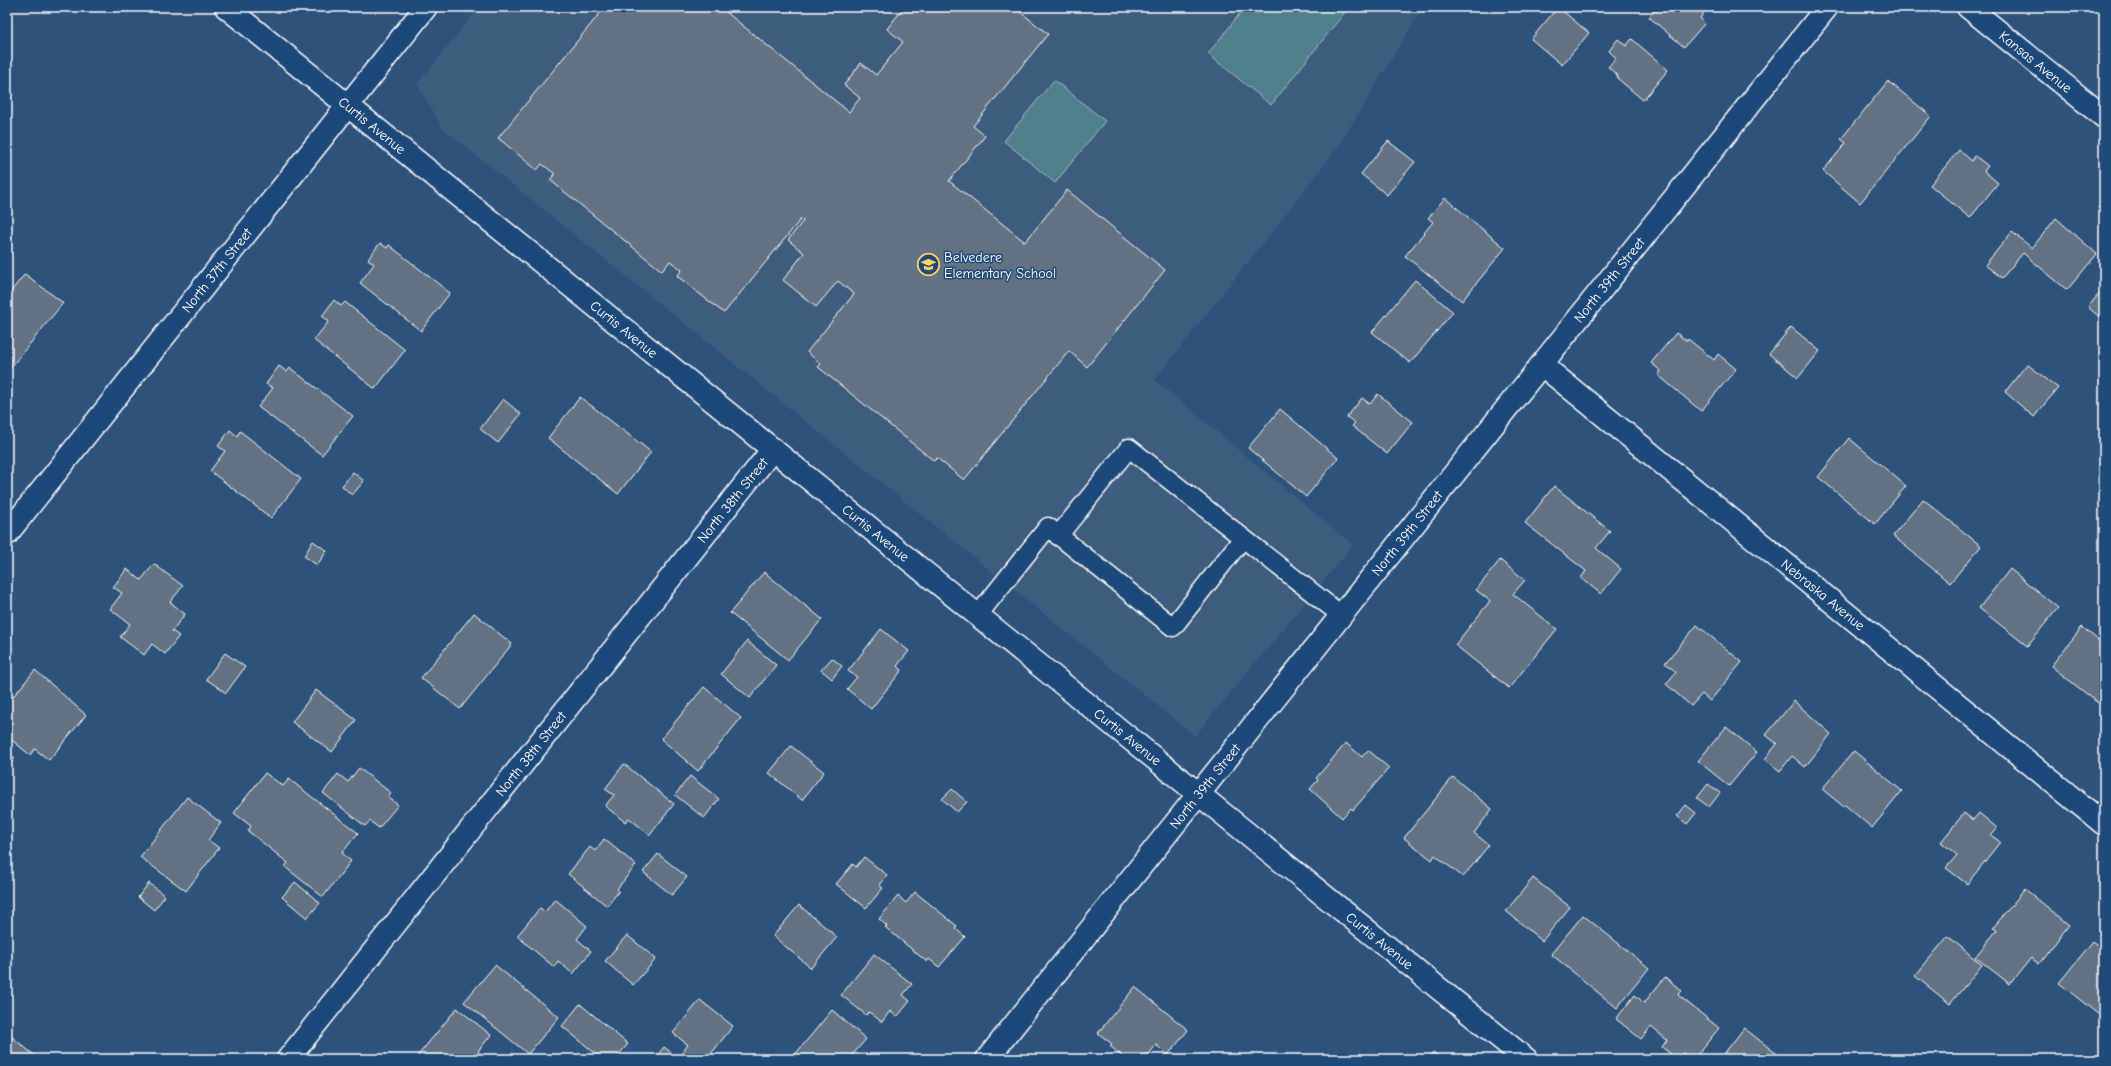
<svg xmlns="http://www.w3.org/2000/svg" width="2111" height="1066" font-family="'Comic Neue',sans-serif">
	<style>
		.built { fill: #3e5c7e }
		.green { fill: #4f808c; stroke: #a7c0c6 }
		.building { fill: #647383; stroke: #fff }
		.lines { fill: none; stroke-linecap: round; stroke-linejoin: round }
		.lane-casing { stroke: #fff; stroke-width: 21 }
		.street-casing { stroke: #fff; stroke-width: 25 }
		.lane { stroke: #1f4a7a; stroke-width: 18 }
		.street { stroke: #1f4a7a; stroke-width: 22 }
		.labels { text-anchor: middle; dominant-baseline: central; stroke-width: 3; stroke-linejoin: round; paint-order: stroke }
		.street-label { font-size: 14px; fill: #fff; stroke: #1f4a7a }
		.poi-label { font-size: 14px; fill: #fff; stroke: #1f4a7a; text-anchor: start }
	</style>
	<rect width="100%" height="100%" fill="#2d527c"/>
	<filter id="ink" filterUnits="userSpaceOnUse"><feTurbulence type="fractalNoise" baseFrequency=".025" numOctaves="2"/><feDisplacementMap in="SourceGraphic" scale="8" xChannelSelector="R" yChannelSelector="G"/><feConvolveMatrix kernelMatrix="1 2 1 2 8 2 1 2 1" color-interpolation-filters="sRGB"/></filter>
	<g filter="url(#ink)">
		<path class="built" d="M479 7H1423L1337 149 1155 380 1353 545 1195 736 442 128 417 84Z"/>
		<g class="green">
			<path d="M1245 7H1349L1271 105 1208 54Z"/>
			<path d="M1054 80 1105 121 1055 183 1004 141Z"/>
		</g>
		<g class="building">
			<path d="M605 7H720L849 112 860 98 844 85 861 63 876 75 903 42 887 29 904 7H1014L1048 34 973 126 985 136 949 181 1025 242 1067 190 1165 270 1087 367 1069 351 964 480 937 458 934 461 818 367 821 364 807 352 854 294 838 281 816 307 783 280 804 253 788 240 803 221 801 219 724 313 677 276 682 270 670 261 662 271 550 180 555 174 542 164 537 170 498 138Z"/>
			<path d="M1558 7 1589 33 1562 65 1531 39Z"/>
			<path d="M1657 7H1702L1706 10 1700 18 1705 23 1684 47 1649 17Z"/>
			<path d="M1618 39 1626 46 1632 39 1668 70 1643 100 1617 78 1618 76 1608 67 1616 58 1609 51Z"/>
			<path d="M1888 81 1931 116 1860 203 1823 171 1846 143 1841 139Z"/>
			<path d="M1388 141 1415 162 1387 195 1361 174Z"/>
			<path d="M1959 150 1972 161 1975 156 1988 166 1984 171 1998 183 1970 218 1930 185Z"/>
			<path d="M1445 198 1505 248 1462 301 1405 256 1433 222 1428 218Z"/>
			<path d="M2056 218 2097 254 2067 290 2023 253 2002 278 1985 265 2012 232 2032 248Z"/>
			<path d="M380 243 387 248 389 245 450 293 421 331 360 283 374 264 368 259Z"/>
			<path d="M25 274 63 303 7 372V296Z"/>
			<path d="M1415 280 1453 312 1410 363 1372 332Z"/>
			<path d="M2104 288V321L2088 307Z"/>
			<path d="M334 300 341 306 345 302 405 350 375 389 314 340 329 321 322 316Z"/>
			<path d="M1791 327 1820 351 1798 378 1769 354Z"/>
			<path d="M1676 333 1687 341 1688 339 1714 360 1718 354 1736 369 1701 411 1658 375 1661 371 1651 363Z"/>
			<path d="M2027 364 2058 388 2034 417 2005 392Z"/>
			<path d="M279 366 287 372 290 368 353 416 322 455 258 407 273 388 266 384Z"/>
			<path d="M1378 394 1413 422 1387 454 1352 426 1355 423 1347 417 1362 398 1370 404Z"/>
			<path d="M580 397 651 452 618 494 548 438Z"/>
			<path d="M503 399 521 414 498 443 480 429Z"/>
			<path d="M1280 409 1338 458 1306 497 1248 448Z"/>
			<path d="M230 430 237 436 240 431 301 479 271 518 210 471 225 451 218 446Z"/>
			<path d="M1849 438 1906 486 1875 524 1818 477Z"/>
			<path d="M353 472 364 481 352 495 342 486Z"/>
			<path d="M1554 486 1610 531 1596 548 1621 569 1601 594 1581 578 1586 571 1525 523Z"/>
			<path d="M1923 499 1981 546 1950 583 1893 536Z"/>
			<path d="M313 541 327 551 317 565 304 556Z"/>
			<path d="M1500 560 1525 580 1513 594 1557 629 1509 688 1455 645 1490 601 1476 590Z"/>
			<path d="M154 564 183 586 170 602 185 614 172 631 179 636 165 654 152 644 144 655 120 637 130 624 110 609 122 593 113 587 127 569 141 580Z"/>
			<path d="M2010 569 2058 608 2027 646 1979 608Z"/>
			<path d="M764 572 822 619 788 660 730 613Z"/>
			<path d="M474 613 512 644 460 709 421 678Z"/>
			<path d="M1697 625 1742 662 1710 701 1702 694 1691 706 1666 684 1676 672 1665 663Z"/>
			<path d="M2082 627 2104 645V704L2102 706 2051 666Z"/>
			<path d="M881 629 909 651 897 666 902 670 871 709 847 689 857 677 848 671Z"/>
			<path d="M747 641 776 665 750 698 721 674Z"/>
			<path d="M225 653 245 667 226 693 206 679Z"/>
			<path d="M832 658 842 666 832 679 821 670Z"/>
			<path d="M35 670 86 715 49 760 35 749 30 755 7 736V704Z"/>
			<path d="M704 687 741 718 698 771 661 739Z"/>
			<path d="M316 690 356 720 332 752 292 722Z"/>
			<path d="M1794 701 1831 734 1805 767 1792 756 1780 771 1765 759 1777 744 1766 735Z"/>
			<path d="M1726 727 1757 752 1729 786 1698 761Z"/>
			<path d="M1346 743 1362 757 1368 750 1389 768 1353 810 1351 808 1342 818 1310 789 1318 780 1316 778Z"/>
			<path d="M791 746 824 772 802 800 769 773Z"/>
			<path d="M1854 751 1902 791 1872 828 1845 805 1844 807 1822 789Z"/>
			<path d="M7 752 15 758 7 768Z"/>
			<path d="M624 764 674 804 650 835 629 818 625 822 605 806 614 795 605 789Z"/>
			<path d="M359 768 391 793 388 797 398 805 379 828 370 821 365 826 323 793 338 774 348 782Z"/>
			<path d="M265 773 283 786 289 779 358 833 342 853 351 861 323 897 285 867 288 863 248 831 251 826 234 813Z"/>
			<path d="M690 776 719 799 704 818 675 795Z"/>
			<path d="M1453 777 1492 809 1474 833 1489 845 1463 877 1435 855 1432 860 1404 838Z"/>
			<path d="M1708 784 1720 793 1709 807 1697 798Z"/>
			<path d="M952 789 967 802 957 812 942 799Z"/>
			<path d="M187 797 221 823 208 840 219 848 186 891 140 857Z"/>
			<path d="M1686 805 1696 813 1687 824 1677 816Z"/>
			<path d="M1964 813 1973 820 1979 813 1997 828 1991 835 2000 842 1967 884 1946 868 1957 855 1941 842Z"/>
			<path d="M604 839 636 865 617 889 619 891 607 906 568 874 590 847 595 851Z"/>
			<path d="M658 854 687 877 672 895 643 872Z"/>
			<path d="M864 857 887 875 879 885 883 888 866 908 836 884 853 864 856 867Z"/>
			<path d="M1533 878 1570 907 1542 941 1506 911Z"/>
			<path d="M295 882 320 903 307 918 282 897Z"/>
			<path d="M149 883 165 896 154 910 138 897Z"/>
			<path d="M2025 889 2069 925 2039 964 2031 958 2010 984 1975 957 1997 930 1993 928Z"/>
			<path d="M915 892 957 926 955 928 965 937 939 967 929 959 927 962 885 927 887 926 879 919 898 896 906 903Z"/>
			<path d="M555 899 587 926 577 939 591 951 573 974 558 961 554 967 517 936 540 908 545 912Z"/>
			<path d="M799 905 837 937 811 968 773 936Z"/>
			<path d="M1583 915 1649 968 1617 1008 1551 954Z"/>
			<path d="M627 935 656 959 633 985 605 961Z"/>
			<path d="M1948 936 1982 965 1950 1004 1915 976Z"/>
			<path d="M2092 942 2104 951V1019L2059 983Z"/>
			<path d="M874 954 912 984 903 995 910 1001 897 1017 890 1011 882 1022 869 1012 866 1015 841 995Z"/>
			<path d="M495 965 559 1017 528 1054 464 1002Z"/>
			<path d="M1665 977 1682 991 1678 995 1719 1028 1694 1059H1690L1683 1053 1677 1059 1662 1047 1667 1040 1651 1027 1641 1039 1616 1019 1635 995 1644 1003Z"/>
			<path d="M1135 987 1188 1030 1168 1055 1156 1045 1145 1059H1125L1110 1046 1112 1044 1098 1033Z"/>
			<path d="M700 1000 733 1026 707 1059H691L682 1052 688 1045 673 1033Z"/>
			<path d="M580 1004 628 1044 615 1059H602L562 1026Z"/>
			<path d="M457 1008 491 1035 478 1051 487 1059H415Z"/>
			<path d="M832 1010 866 1039 849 1059H795L793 1057Z"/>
			<path d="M1744 1028 1783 1059H1720Z"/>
			<path d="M7 1033 39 1059H7Z"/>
			<path d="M664 1047 679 1059H658L656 1057Z"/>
			<path d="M1433 1052 1442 1059H1427Z"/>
		</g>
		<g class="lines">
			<defs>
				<g id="lane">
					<path d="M1058 536 1129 448 1243 538"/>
					<path d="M978 615 1048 527 1173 627 1243 538 1341 615"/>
				</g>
				<g id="street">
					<path id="s1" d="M226 7 1526 1059"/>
					<path id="s2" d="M1968 7 2104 117"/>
					<path id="s3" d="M1542 365 2104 824"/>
					<path id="s4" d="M7 534 426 7"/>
					<path id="s5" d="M288 1059 773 449"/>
					<path id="s6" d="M987 1059 1827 7"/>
				</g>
			</defs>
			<use href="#lane" class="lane-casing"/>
			<use href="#street" class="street-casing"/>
			<use href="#lane" class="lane"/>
			<use href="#street" class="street"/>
		</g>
	</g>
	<defs>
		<symbol id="school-ring" viewBox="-11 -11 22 22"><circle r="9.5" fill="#1f4a7a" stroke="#ffd166" stroke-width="1.5"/><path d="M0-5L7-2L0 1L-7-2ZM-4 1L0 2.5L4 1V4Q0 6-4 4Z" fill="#ffd166"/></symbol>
	</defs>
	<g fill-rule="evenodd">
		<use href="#school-ring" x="916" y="252" width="25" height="25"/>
	</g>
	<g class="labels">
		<g class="street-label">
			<text stroke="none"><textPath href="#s2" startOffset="87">Kansas Avenue</textPath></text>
			<text stroke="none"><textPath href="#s1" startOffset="188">Curtis Avenue</textPath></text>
			<text stroke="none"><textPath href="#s4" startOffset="337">North 37th Street</textPath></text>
			<text stroke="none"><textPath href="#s6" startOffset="997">North 39th Street</textPath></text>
			<text stroke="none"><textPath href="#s1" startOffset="512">Curtis Avenue</textPath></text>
			<text stroke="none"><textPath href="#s5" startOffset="714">North 38th Street</textPath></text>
			<text stroke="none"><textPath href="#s1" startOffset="836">Curtis Avenue</textPath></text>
			<text stroke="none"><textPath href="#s6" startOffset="673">North 39th Street</textPath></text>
			<text stroke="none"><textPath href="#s3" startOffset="363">Nebraska Avenue</textPath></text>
			<text stroke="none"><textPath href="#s1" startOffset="1160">Curtis Avenue</textPath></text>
			<text stroke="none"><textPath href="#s5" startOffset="390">North 38th Street</textPath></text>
			<text stroke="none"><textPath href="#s6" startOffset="349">North 39th Street</textPath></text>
			<text stroke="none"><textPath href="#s1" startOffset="1484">Curtis Avenue</textPath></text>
		</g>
		<g class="poi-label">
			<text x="944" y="257">Belvedere<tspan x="944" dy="16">Elementary School</tspan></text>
		</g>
	</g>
	<rect width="2111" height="1066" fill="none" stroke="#1f4a7a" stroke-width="24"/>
	<rect x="12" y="12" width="2087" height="1042" fill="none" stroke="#fff" stroke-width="1.5" filter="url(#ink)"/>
</svg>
